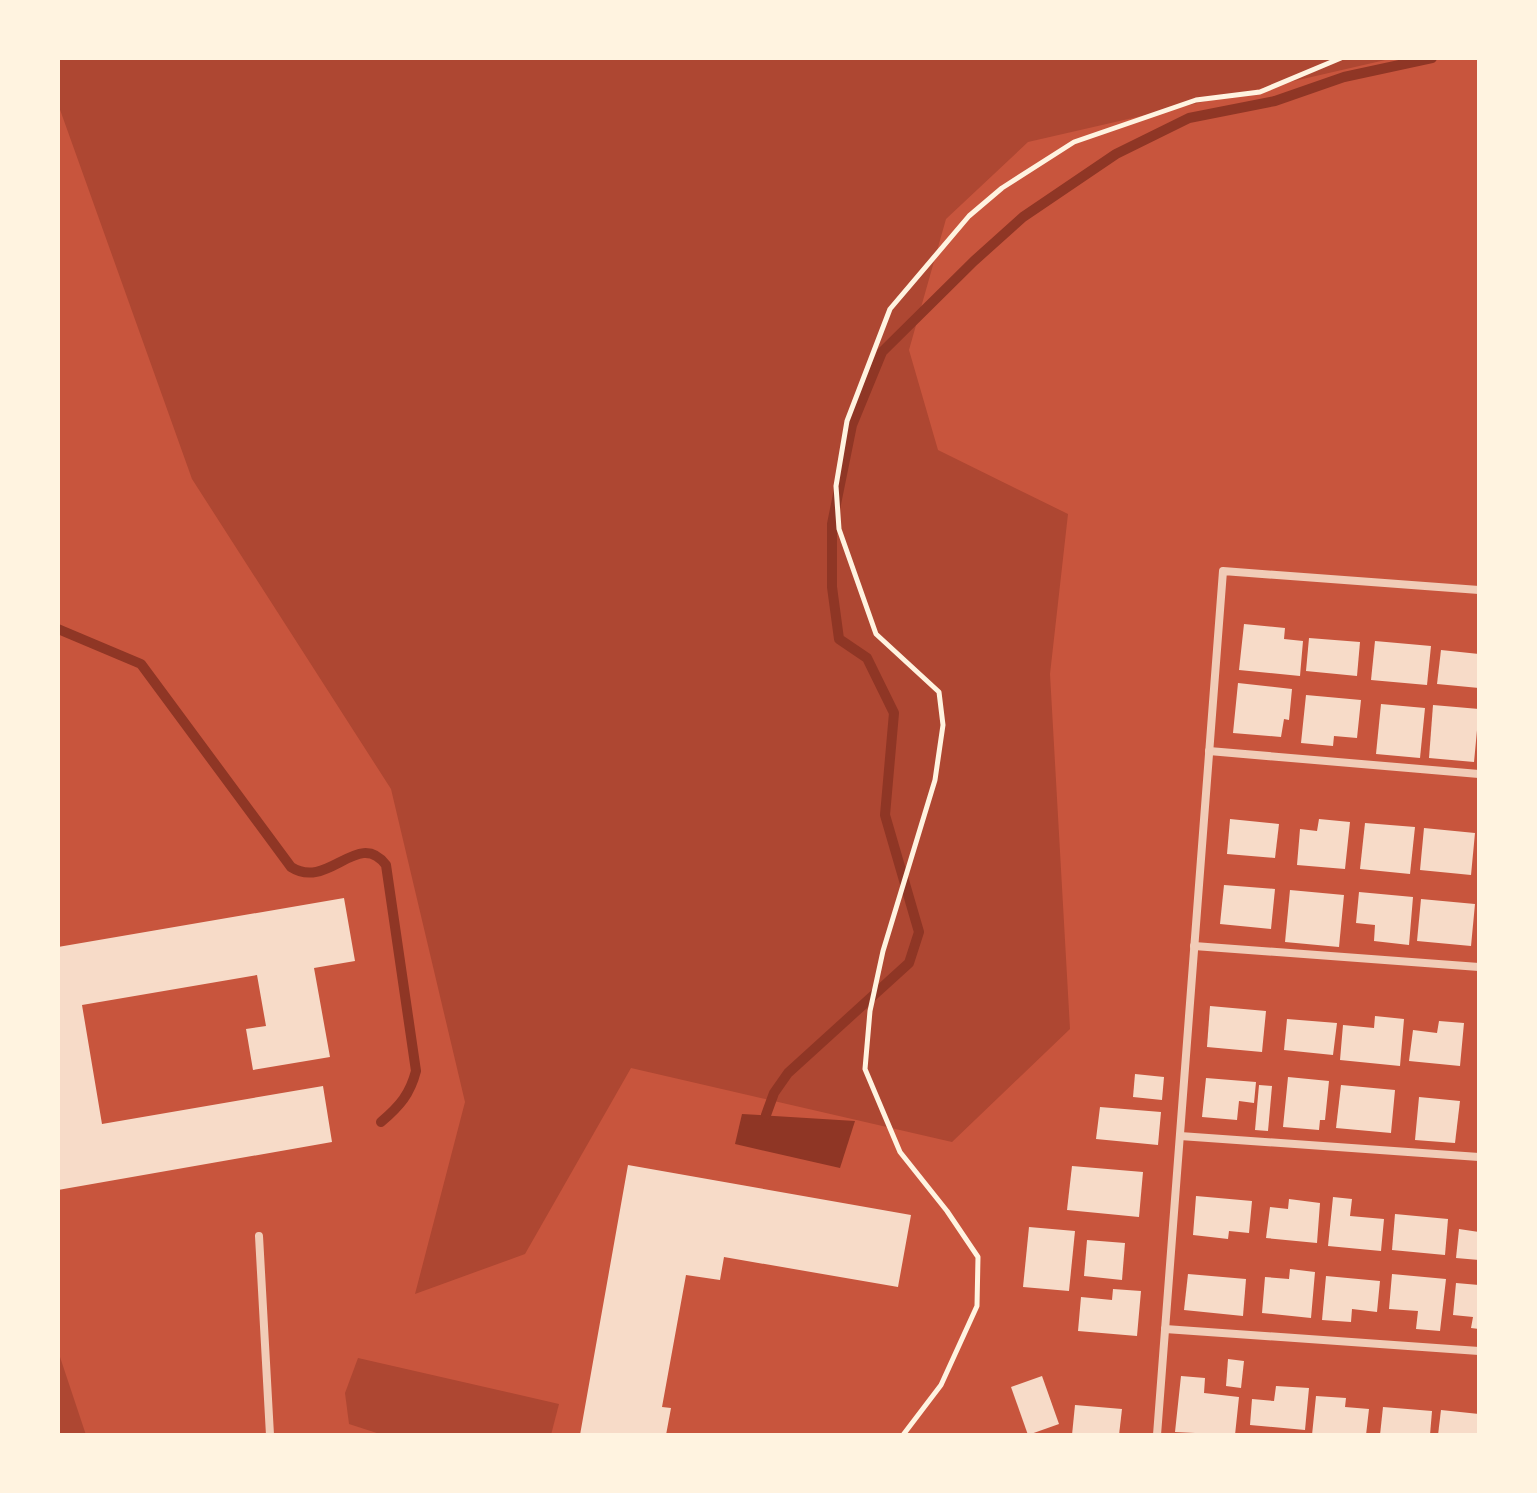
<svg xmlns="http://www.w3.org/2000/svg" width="1537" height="1493" font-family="'Source Sans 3',sans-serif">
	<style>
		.green { fill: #ae4732 }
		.water { fill: #8f3625 }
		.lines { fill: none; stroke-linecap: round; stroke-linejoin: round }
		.stream { stroke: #8f3625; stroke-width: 10 }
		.building { fill: #f7dbc8 }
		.path { stroke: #fff3e0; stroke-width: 5 }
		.minor { stroke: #f1ccb7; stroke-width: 8 }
	</style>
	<rect width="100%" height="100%" fill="#c8553d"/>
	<g class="green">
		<path d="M58 58H1394L1028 142 946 219 909 350 938 450 1068 514 1050 674 1070 1029 952 1142 631 1068 525 1254 415 1294 465 1102 391 789 192 479 58 104Z"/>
		<path d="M58 1351 86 1435H58Z"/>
		<path d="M358 1358 559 1404 551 1435H383L349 1424 345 1393Z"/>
	</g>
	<path class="water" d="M742 1114 855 1121 840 1168 735 1144Z"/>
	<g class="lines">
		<g class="stream">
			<path d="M58 629 141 664 291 867C328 891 358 828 386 865L416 1071C410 1094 400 1106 381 1122"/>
			<path d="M766 1115 774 1093 788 1073 909 963 919 932 885 815 894 713 867 658 839 639 832 587V524L852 425 882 352 974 261 1023 217 1116 154 1189 118 1275 101 1344 77 1432 58"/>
		</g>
	</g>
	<g class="building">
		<path d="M1244 624 1285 628 1284 639 1303 641 1300 676 1239 670Z"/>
		<path d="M1309 638 1360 642 1357 676 1306 671Z"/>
		<path d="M1375 641 1431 646 1427 685 1371 680Z"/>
		<path d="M1441 650 1479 654V688L1437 684Z"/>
		<path d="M1238 683 1292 689 1289 720 1284 719 1281 737 1233 733Z"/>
		<path d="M1306 695 1361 700 1357 738 1334 736 1333 746 1301 743Z"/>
		<path d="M1381 704 1425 708 1420 758 1376 754Z"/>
		<path d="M1433 705 1479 709 1474 762 1429 758Z"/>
		<path d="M1230 819 1279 824 1275 858 1227 854Z"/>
		<path d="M1319 819 1350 822 1345 869 1297 865 1300 829 1317 831Z"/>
		<path d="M1365 823 1415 827 1410 874 1360 869Z"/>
		<path d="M1424 828 1475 833 1471 875 1420 870Z"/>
		<path d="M1224 885 1275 889 1271 929 1220 924Z"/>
		<path d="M1290 890 1344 895 1339 947 1285 942Z"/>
		<path d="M1359 892 1413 897 1409 945 1374 941 1375 925 1356 923Z"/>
		<path d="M344 898 355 961 314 968 330 1057 253 1070 246 1029 266 1026 257 975 82 1005 102 1124 323 1086 332 1142 58 1190V947Z"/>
		<path d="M1421 899 1475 904 1471 946 1417 941Z"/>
		<path d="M1210 1006 1266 1011 1262 1052 1207 1047Z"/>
		<path d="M1375 1016 1404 1019 1400 1066 1340 1060 1343 1025 1374 1028Z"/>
		<path d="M1287 1019 1337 1023 1333 1055 1284 1050Z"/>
		<path d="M1439 1021 1464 1023 1460 1066 1409 1061 1413 1030 1437 1033Z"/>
		<path d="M1135 1074 1164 1077 1162 1100 1133 1097Z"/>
		<path d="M1288 1077 1329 1081 1325 1120H1320L1319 1130 1283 1127Z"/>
		<path d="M1206 1078 1256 1082 1254 1103 1239 1101 1237 1120 1202 1117Z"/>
		<path d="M1259 1085 1272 1086 1268 1131 1255 1130Z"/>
		<path d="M1341 1085 1395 1090 1391 1133 1336 1128Z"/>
		<path d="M1419 1097 1460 1101 1455 1143 1415 1140Z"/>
		<path d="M1100 1107 1161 1112 1158 1145 1096 1139Z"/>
		<path d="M628 1165 911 1215 898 1287 724 1257 720 1280 686 1275 662 1407 671 1408 666 1435H580Z"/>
		<path d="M1072 1166 1143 1172 1139 1217 1067 1210Z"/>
		<path d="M1196 1196 1252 1201 1249 1233 1229 1231 1228 1239 1193 1235Z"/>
		<path d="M1333 1197 1352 1199 1350 1216 1384 1219 1381 1251 1328 1246Z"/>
		<path d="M1289 1199 1320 1203 1317 1243 1266 1238 1270 1207 1288 1209Z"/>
		<path d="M1395 1214 1448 1219 1445 1255 1392 1250Z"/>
		<path d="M1029 1227 1075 1231 1069 1291 1023 1287Z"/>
		<path d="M1459 1229 1479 1232V1260L1456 1258Z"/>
		<path d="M1087 1240 1125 1243 1122 1280 1084 1276Z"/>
		<path d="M1290 1269 1315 1272 1311 1318 1262 1313 1265 1277 1289 1279Z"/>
		<path d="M1188 1274 1246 1279 1243 1316 1184 1310Z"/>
		<path d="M1392 1274 1446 1279 1440 1331 1416 1329 1418 1311 1389 1309Z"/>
		<path d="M1326 1276 1380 1281 1377 1312 1352 1309 1351 1322 1322 1320Z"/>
		<path d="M1456 1283 1479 1285V1329L1471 1328 1473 1317 1453 1315Z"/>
		<path d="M1113 1289 1141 1291 1137 1336 1078 1331 1081 1297 1112 1300Z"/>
		<path d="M1228 1359 1244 1361 1241 1388 1226 1386Z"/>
		<path d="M1042 1376 1059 1424 1028 1435 1011 1387Z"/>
		<path d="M1181 1376 1205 1378 1204 1393 1239 1397 1235 1435 1175 1432Z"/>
		<path d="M1276 1386 1309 1388 1305 1430 1250 1425 1252 1399 1274 1401Z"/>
		<path d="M1316 1396 1346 1398 1345 1407 1369 1409 1366 1435H1312Z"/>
		<path d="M1075 1405 1122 1409 1119 1435H1072Z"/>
		<path d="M1383 1407 1432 1411 1430 1435H1380Z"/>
		<path d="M1441 1410 1479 1414V1435H1438Z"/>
	</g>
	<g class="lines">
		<path class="path" d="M903 1435 941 1385 977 1306 978 1257 947 1211 900 1152 865 1069 870 1011 883 951 935 780 943 725 939 692 876 634 839 529 836 486 847 421 890 309 969 216 1002 188 1074 142 1196 100 1260 92 1341 58"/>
		<g class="minor">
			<path d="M1209 751 1479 774"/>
			<path d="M1194 946 1479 967"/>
			<path d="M1180 1136 1479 1157"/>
			<path d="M259 1236 270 1435"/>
			<path d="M1165 1329 1479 1351"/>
			<path d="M1157 1435 1223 571 1479 590"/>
		</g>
	</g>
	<rect width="1537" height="1493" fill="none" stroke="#fff3e0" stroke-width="120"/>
</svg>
